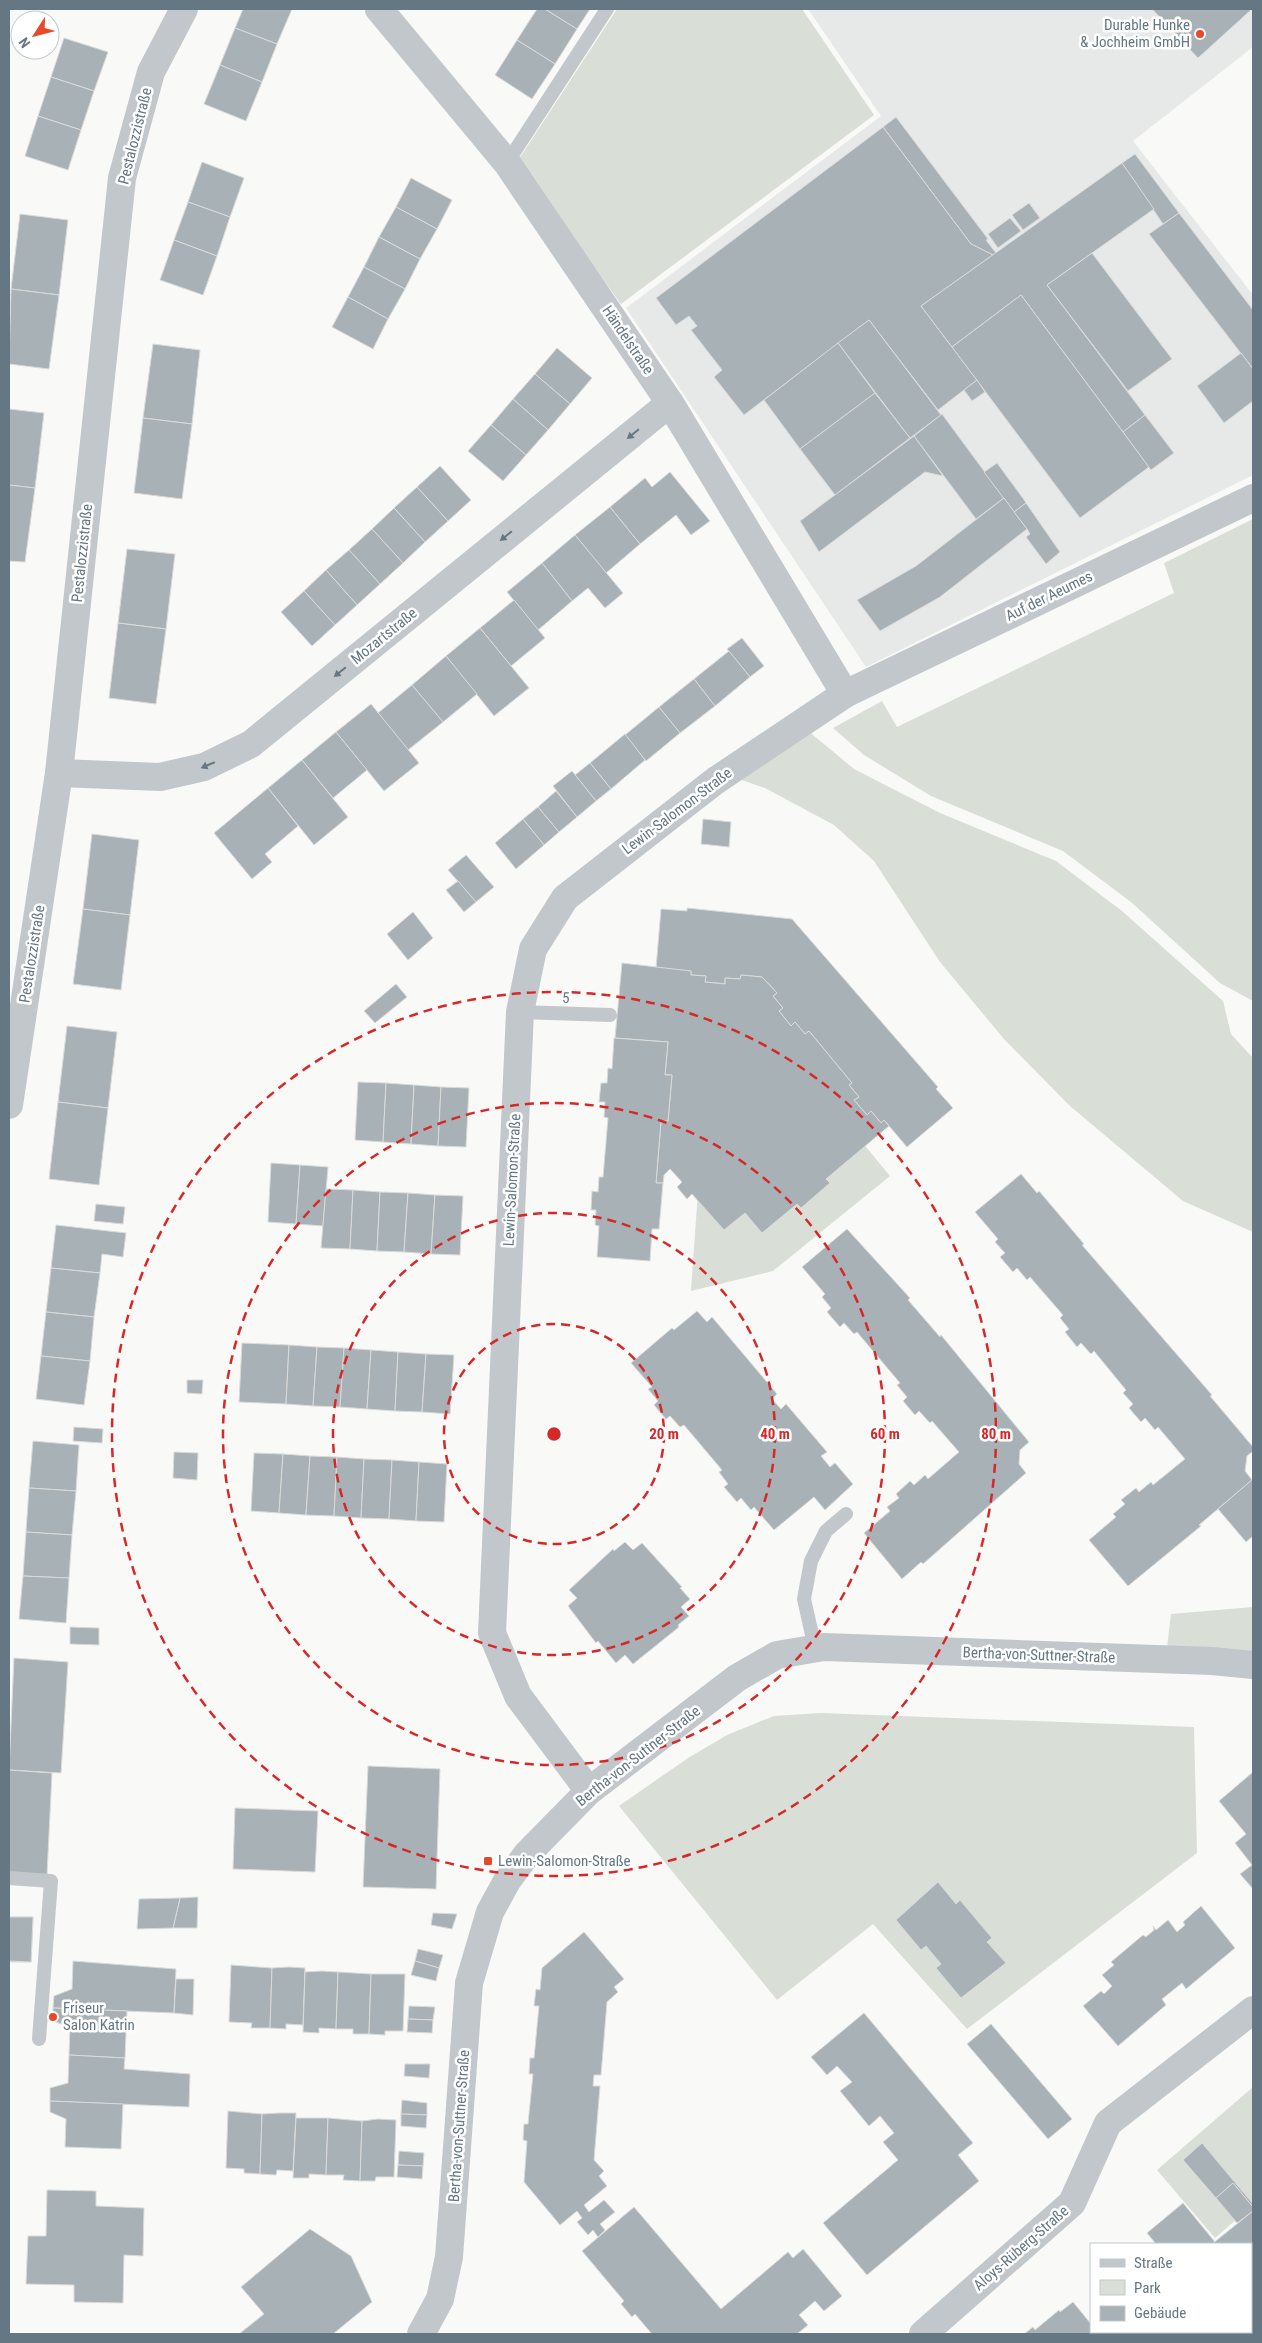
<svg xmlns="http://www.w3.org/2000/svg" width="1262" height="2343" font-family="'Roboto Condensed',sans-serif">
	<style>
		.built { fill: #e7e9e8 }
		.green { fill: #d9ded6 }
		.building { fill: #a7b1b6; stroke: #dbdbd9 }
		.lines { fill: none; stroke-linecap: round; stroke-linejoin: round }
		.lane { stroke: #c2c7cb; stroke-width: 14 }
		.street { stroke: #c2c7cb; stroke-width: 28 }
		.oneway { fill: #647782 }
		.ring { fill: none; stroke: #d62828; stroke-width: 2.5; stroke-dasharray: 9 6 }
		.poi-dot { fill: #e74929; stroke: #fff; stroke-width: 2 }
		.labels { text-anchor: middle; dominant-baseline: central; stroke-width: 5; stroke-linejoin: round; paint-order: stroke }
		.poi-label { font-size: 15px; fill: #647782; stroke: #fff; text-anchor: start }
		.street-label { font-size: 15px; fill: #647782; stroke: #fff }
		.centre { fill: #d62828; stroke: #fff; stroke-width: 2.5 }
		.ring-label { font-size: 15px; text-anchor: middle; font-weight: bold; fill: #d62828; stroke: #fff; stroke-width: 5; stroke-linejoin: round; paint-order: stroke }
	</style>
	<rect width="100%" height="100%" fill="#f9f9f7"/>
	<path class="built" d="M808 9H1253V47L1133 141 1253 295V475L866 667 626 308 881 116Z"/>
	<g class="green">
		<path d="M617 9H802L874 115 621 304 517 162Z"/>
		<path d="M1253 519V1001L1220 983 1131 902 1063 851 931 796 864 755 833 728 882 701 897 727 1174 593 1164 563Z"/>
		<path d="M807 730 854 769 940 813 1056 861 1122 911 1223 1001 1231 1034 1253 1058V1232L1183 1201 1070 1106 1004 1039 940 962 874 861 834 825 765 788 733 777Z"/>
		<path d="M711 1006 753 1010 890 1176 773 1271 691 1291Z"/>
		<path d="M1253 1607V1653L1167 1648 1171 1614Z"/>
		<path d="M821 1713 1194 1727 1197 1853 967 2029 873 1924 777 2000 619 1806 688 1758 727 1735 774 1716Z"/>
		<path d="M1253 2087V2205L1215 2238 1157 2170Z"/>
	</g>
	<g class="building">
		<path d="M243 9H292L277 44 235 28Z"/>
		<path d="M537 9H545L577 29 555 64 517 40Z"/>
		<path d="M545 9H590L577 29Z"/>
		<path d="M1152 9H1252L1198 58Z"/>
		<path d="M235 28 277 44 262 82 220 65Z"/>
		<path d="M64 38 108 52 94 91 51 77Z"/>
		<path d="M517 40 555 64 532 99 495 75Z"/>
		<path d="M220 65 262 82 246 121 204 104Z"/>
		<path d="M51 77 94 91 81 130 38 116Z"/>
		<path d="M38 116 81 130 68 170 25 156Z"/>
		<path d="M896 117 988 239 986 240 996 253 993 255 971 244 883 127Z"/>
		<path d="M883 127 971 244 993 255 921 306 977 380 938 410 869 320 744 415 714 377 722 370 691 330 697 326 689 316 676 325 656 298Z"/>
		<path d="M1135 154 1179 213 1163 224 1122 163Z"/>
		<path d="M202 162 244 178 230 217 188 202Z"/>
		<path d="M1122 163 1154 209 1047 285 1145 415 1123 432 1021 295 952 347 921 306Z"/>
		<path d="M411 178 452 200 437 229 396 207Z"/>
		<path d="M188 202 230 217 217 256 174 240Z"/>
		<path d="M1029 203 1040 218 1023 230 1012 215Z"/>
		<path d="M396 207 437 229 420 259 379 237Z"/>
		<path d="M1179 213 1253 310V369L1149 234Z"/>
		<path d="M20 214 68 220 59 295 11 289Z"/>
		<path d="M1010 218 1021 231 998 248 988 234Z"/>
		<path d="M379 237 420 259 405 289 364 267Z"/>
		<path d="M174 240 217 256 203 295 160 280Z"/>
		<path d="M1092 253 1172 359 1128 391 1047 285Z"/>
		<path d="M364 267 405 289 388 319 348 297Z"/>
		<path d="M11 289 59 295 49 369 9 364Z"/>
		<path d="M1021 295 1149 467 1080 518 952 347Z"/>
		<path d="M348 297 388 319 373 349 332 327Z"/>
		<path d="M869 320 941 415 910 438 838 343Z"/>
		<path d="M838 343 875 393 800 449 764 400Z"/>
		<path d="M153 344 200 350 192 424 143 418Z"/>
		<path d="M557 348 592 378 570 404 535 374Z"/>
		<path d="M1241 353 1253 369V401L1224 423 1197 386Z"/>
		<path d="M535 374 570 404 548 430 513 399Z"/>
		<path d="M977 380 985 392 972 401 964 390Z"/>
		<path d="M875 393 910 438 835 495 800 449Z"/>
		<path d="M513 399 548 430 526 455 491 425Z"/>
		<path d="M9 409 44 413 35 488 9 485Z"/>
		<path d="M942 414 1004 498 976 519 914 436Z"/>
		<path d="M1145 415 1174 453 1151 470 1123 432Z"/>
		<path d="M143 418 192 424 182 499 134 493Z"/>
		<path d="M491 425 526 455 503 481 468 451Z"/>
		<path d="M914 436 943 476 925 472 819 552 800 521Z"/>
		<path d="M997 463 1025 501 1026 503 1014 512 984 472Z"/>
		<path d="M440 466 471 500 448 521 417 487Z"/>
		<path d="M670 472 710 521 691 535 676 515 640 544 610 507 645 478 652 487Z"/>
		<path d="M9 485 35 488 25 562 9 561Z"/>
		<path d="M417 487 448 521 425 542 394 508Z"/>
		<path d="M1004 498 1027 529 940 597 880 631 857 600 916 566Z"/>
		<path d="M1026 503 1060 552 1046 564 1026 537 1030 534 1027 529 1014 512Z"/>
		<path d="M610 507 640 544 606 573 575 535Z"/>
		<path d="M394 508 425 542 403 563 372 529Z"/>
		<path d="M372 529 403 563 380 584 349 550Z"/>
		<path d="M575 535 623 593 605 608 588 588 572 601 542 563Z"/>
		<path d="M127 549 175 554 166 629 118 623Z"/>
		<path d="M349 550 380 584 357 605 326 570Z"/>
		<path d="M542 563 572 601 538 630 507 592Z"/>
		<path d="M326 570 357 605 335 625 304 591Z"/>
		<path d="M304 591 335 625 312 646 281 612Z"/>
		<path d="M514 600 545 638 511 666 480 628Z"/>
		<path d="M118 623 166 629 156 704 109 698Z"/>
		<path d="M480 628 529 688 494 716 446 656Z"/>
		<path d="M742 638 764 666 750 677 727 649Z"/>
		<path d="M729 651 750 677 715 706 694 679Z"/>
		<path d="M446 656 477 694 443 722 412 685Z"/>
		<path d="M694 679 715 706 680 733 659 707Z"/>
		<path d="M412 685 443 722 408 750 378 713Z"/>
		<path d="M371 704 419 763 384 791 336 732Z"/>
		<path d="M659 707 680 733 646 761 625 735Z"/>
		<path d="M336 732 367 770 333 798 302 760Z"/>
		<path d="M625 734 645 760 611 789 590 763Z"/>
		<path d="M302 760 348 817 314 845 268 788Z"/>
		<path d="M590 763 611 789 596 801 575 775Z"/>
		<path d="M572 771 596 801 577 817 553 786Z"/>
		<path d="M268 788 298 826 265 854 272 862 252 879 214 833Z"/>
		<path d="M556 791 577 817 559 832 538 807Z"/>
		<path d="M538 807 559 832 544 845 523 819Z"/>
		<path d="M523 819 544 845 516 869 495 843Z"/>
		<path d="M703 819 731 822 729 847 701 844Z"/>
		<path d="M92 834 139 840 130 915 83 909Z"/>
		<path d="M466 855 494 887 476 902 448 870Z"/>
		<path d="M458 881 476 902 464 912 446 890Z"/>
		<path d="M687 908 792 919 938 1087 936 1089 953 1108 907 1147 884 1120 881 1123 871 1111 867 1115 854 1100 859 1097 849 1085 852 1083 809 1031 805 1034 795 1022 791 1026 779 1011 783 1008 773 996 777 993 762 977 741 975 740 979 725 978V984L705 982 706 976 691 975V971L656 968 661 909 687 911Z"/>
		<path d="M83 909 130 915 121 990 73 984Z"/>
		<path d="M413 912 433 938 408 960 387 934Z"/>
		<path d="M622 963 691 971V975L706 976 705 982 725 984V978L740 979 741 975 762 977 777 993 773 996 783 1008 779 1011 791 1026 795 1022 805 1034 809 1031 852 1083 849 1085 859 1097 854 1100 867 1115 871 1111 881 1123 884 1120 889 1126 826 1179 830 1183 801 1208 797 1204 762 1233 745 1213 724 1230 692 1194 687 1199 677 1187 682 1182 670 1169 664 1175 663 1183H656L661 1121H668L672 1075H665L668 1042 615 1038Z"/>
		<path d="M396 984 407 997 375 1023 364 1011Z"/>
		<path d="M67 1026 117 1032 108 1108 58 1102Z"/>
		<path d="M614 1038 668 1042 665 1075H672L668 1121H661L656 1183H663L659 1229H652L650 1261 597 1257 599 1226 595 1225 596 1210H591L592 1191 598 1192 599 1177H603L608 1118 604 1117 605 1102H599L601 1083H607L608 1068 612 1069Z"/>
		<path d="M358 1082 386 1083 383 1142 355 1140Z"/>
		<path d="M386 1083 414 1085 411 1144 383 1142Z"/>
		<path d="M414 1085 441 1087 438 1146 411 1144Z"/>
		<path d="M441 1087 469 1088 466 1147 438 1146Z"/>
		<path d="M58 1102 108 1108 99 1185 49 1179Z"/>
		<path d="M271 1163 300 1165 296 1224 268 1222Z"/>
		<path d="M300 1165 328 1167 323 1226 296 1224Z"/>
		<path d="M1021 1174 1037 1193 1039 1191 1084 1244 1082 1245 1212 1395 1210 1396 1253 1447V1451L1247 1456 1245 1471 1252 1480 1199 1525 1201 1526 1128 1586 1089 1540 1116 1517 1113 1514 1125 1504 1121 1500 1136 1488 1139 1492 1151 1482 1153 1485 1185 1459 1158 1427 1155 1430 1145 1418 1141 1422 1129 1408 1133 1404 1123 1393 1126 1390 1094 1351 1091 1354 1081 1343 1077 1347 1065 1332 1069 1329 1060 1318 1063 1315 1030 1277 1027 1280 1017 1268 1013 1272 1000 1257 1005 1253 995 1242 998 1239 975 1212Z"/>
		<path d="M326 1189 353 1190 350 1249 321 1248Z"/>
		<path d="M353 1190 380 1192 377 1251 350 1249Z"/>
		<path d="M380 1192 408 1193 404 1252 377 1251Z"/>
		<path d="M408 1193 435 1195 431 1254 404 1252Z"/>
		<path d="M435 1195 463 1196 460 1255 431 1254Z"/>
		<path d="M96 1204 125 1207 123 1224 94 1221Z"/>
		<path d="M56 1225 126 1233 123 1257 102 1254 100 1273 51 1268Z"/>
		<path d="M847 1229 910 1298 908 1300 940 1337 941 1335 1029 1442 1020 1450 1019 1464 1026 1473 923 1564 921 1562 902 1579 864 1533 890 1511 887 1507 899 1498 896 1494 910 1481 914 1485 925 1475 928 1479 959 1452 932 1421 930 1423 919 1411 915 1415 903 1401 907 1397 897 1385 900 1383 857 1332 854 1334 844 1323 840 1327 827 1312 831 1308 822 1297 825 1294 802 1267Z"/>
		<path d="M51 1268 100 1273 94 1317 46 1312Z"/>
		<path d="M697 1311 707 1322 712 1317 777 1394 772 1399 781 1409 786 1404 827 1452 821 1456 830 1467 835 1463 853 1484 825 1510 814 1497 774 1530 754 1507 751 1510 741 1498 737 1502 724 1487 728 1484 719 1472 722 1470 684 1425 680 1427 670 1416 666 1419 654 1405 658 1401 648 1389 652 1387 631 1363 672 1328 674 1330Z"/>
		<path d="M46 1312 94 1317 90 1361 41 1356Z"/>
		<path d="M242 1343 289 1345 286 1404 239 1402Z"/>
		<path d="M289 1345 317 1347 313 1406 286 1404Z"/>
		<path d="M317 1347 344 1348 340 1407 313 1406Z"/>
		<path d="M344 1348 371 1350 367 1409 340 1407Z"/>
		<path d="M371 1350 398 1352 395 1411 367 1409Z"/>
		<path d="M398 1352 426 1354 422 1412 395 1411Z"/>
		<path d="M426 1354 454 1355 450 1414 422 1412Z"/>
		<path d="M41 1356 90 1361 84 1405 36 1399Z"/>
		<path d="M187 1380H203L202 1394 187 1393Z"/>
		<path d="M74 1427 103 1429 102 1443 73 1441Z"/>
		<path d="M33 1441 79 1445 76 1491 29 1488Z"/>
		<path d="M174 1452 198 1453 197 1480 173 1478Z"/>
		<path d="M254 1453 283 1454 279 1513 251 1511Z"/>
		<path d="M283 1454 310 1456 306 1515 279 1513Z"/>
		<path d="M310 1456 337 1457 334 1516 306 1515Z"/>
		<path d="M337 1457 364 1459 361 1518 334 1516Z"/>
		<path d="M364 1459 392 1460 389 1519 361 1518Z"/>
		<path d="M392 1460 419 1462 416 1521 389 1519Z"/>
		<path d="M419 1462 447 1464 444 1522 416 1521Z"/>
		<path d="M1253 1479V1536L1246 1542 1218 1509Z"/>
		<path d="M29 1488 76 1491 72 1535 26 1532Z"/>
		<path d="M26 1532 72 1535 69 1578 23 1576Z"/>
		<path d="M625 1542 633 1550 642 1543 682 1587 680 1588 690 1599 681 1607 689 1616 678 1625 679 1627 633 1664 625 1655 616 1663 598 1641 596 1643 568 1606 577 1598 569 1590 613 1549 614 1551Z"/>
		<path d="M23 1576 69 1578 66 1623 19 1619Z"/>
		<path d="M70 1627 99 1628V1645L70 1644Z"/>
		<path d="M14 1658 68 1662 61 1773 9 1770Z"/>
		<path d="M368 1766 440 1769 436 1889 363 1887Z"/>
		<path d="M9 1770 52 1773 47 1875 9 1873Z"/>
		<path d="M1253 1772V1889L1240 1874 1252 1865 1235 1843 1246 1834 1219 1801Z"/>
		<path d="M235 1808 318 1811 315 1872 233 1869Z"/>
		<path d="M938 1882 956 1904 960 1900 992 1938 987 1942 1006 1963 961 1998 936 1968 941 1964 926 1946 921 1950 896 1920Z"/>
		<path d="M198 1897 197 1928H173L180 1898Z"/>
		<path d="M180 1898 173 1928 137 1929 139 1899Z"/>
		<path d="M1201 1906 1235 1948 1186 1989 1182 1983 1162 1999 1166 2005 1118 2046 1083 2006 1101 1991 1104 1994 1112 1986 1102 1975 1114 1965 1111 1962 1143 1935 1146 1937 1154 1930 1153 1926 1156 1930 1168 1920 1177 1932 1185 1925 1183 1922Z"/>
		<path d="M433 1913 457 1914 452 1929 431 1925Z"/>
		<path d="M9 1917H33L31 1962H11V1948H9Z"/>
		<path d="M9 1917H33L31 1962 9 1961Z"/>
		<path d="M584 1932 624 1979 614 1987 618 1992 607 2002 601 2075H594L593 2086H600L594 2160 604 2171 599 2176 607 2186 584 2205 589 2212 604 2200 615 2212 600 2224 605 2230 598 2237 593 2230 588 2235 577 2222 582 2218 577 2211 560 2225 524 2182 527 2141 523 2140 524 2124H528L533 2074H529L530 2058H534L539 2006H534L536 1989 540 1990 542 1968Z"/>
		<path d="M418 1949 443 1955 439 1968 415 1961Z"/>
		<path d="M73 1961 176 1969 174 2013 53 2008 54 1996 72 1989Z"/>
		<path d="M415 1961 439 1968 436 1981 411 1975Z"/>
		<path d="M231 1965 272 1968 270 2028H251L252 2023 229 2022Z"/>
		<path d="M289 1967 305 1968 303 2025 286 2024V2029L270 2028 272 1968Z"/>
		<path d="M322 1971 338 1972 336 2029 319 2028V2033L303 2032 305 1972Z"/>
		<path d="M338 1972 371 1974 369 2034H353V2029H336Z"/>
		<path d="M371 1974H405L403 2031H385V2035L369 2034Z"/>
		<path d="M176 1979H194L193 2015 174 2013Z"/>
		<path d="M409 2006 435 2007 433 2020 408 2019Z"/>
		<path d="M53 2008 127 2011 125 2058 69 2055 70 2027 53 2021Z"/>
		<path d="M864 2013 973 2143 958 2155 979 2181 867 2275 823 2223 898 2160 883 2142 894 2133 880 2116 869 2126 840 2091 852 2082 837 2066 827 2075 811 2057Z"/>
		<path d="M408 2019 433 2020 432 2033 407 2032Z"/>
		<path d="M991 2024 1072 2119 1048 2139 967 2044Z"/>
		<path d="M69 2055 125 2058 124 2069 190 2074 189 2107 50 2101V2088L68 2083Z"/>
		<path d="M405 2064H430L429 2078 404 2076Z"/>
		<path d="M402 2100 427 2103V2115L401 2114Z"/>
		<path d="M50 2101 123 2104 121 2149 65 2147 66 2119 50 2112Z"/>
		<path d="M228 2111 262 2114 260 2174 244 2173V2169L226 2168Z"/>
		<path d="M279 2113H296L293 2171 277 2170 276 2175 260 2174 262 2114Z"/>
		<path d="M401 2114 427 2115 426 2128 401 2126Z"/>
		<path d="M296 2118H328L326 2175 309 2174V2178H293Z"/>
		<path d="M328 2118 362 2121 360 2181 343 2180 344 2175H326Z"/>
		<path d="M378 2119 396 2120 394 2177H376L375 2181H360L362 2121Z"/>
		<path d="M1202 2143 1253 2204V2207L1233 2183 1216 2198 1183 2160Z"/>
		<path d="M399 2151 424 2153 423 2166 398 2165Z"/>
		<path d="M398 2165 423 2166 422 2179 397 2177Z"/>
		<path d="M1233 2183 1253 2207V2211L1237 2223 1216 2198Z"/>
		<path d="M47 2190 96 2191V2206L144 2208 143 2256 124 2255 123 2303 74 2302V2285L26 2284 28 2236H46Z"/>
		<path d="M1183 2203 1215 2242 1212 2244H1156L1147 2233Z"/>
		<path d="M634 2207 721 2309 788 2252 793 2258 803 2249 842 2296 824 2311 815 2301 799 2315 808 2325 797 2334H652L635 2314 632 2317 621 2304 624 2301 582 2251Z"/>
		<path d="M1253 2211V2334H1232L1229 2332H1251V2244H1212Z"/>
		<path d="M310 2229 351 2256 372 2302 333 2334H239L264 2314 241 2287Z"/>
		<path d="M1073 2302 1091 2324V2332H1098L1100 2334H1024L1033 2327 1035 2330 1059 2310 1060 2312Z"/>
		<path d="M1163 2332H1195V2334H1165Z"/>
	</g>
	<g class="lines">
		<g class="lane">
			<path d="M507 163 607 9"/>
			<path d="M520 1012 610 1015"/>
			<path d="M815 1648 804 1599 811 1561 826 1531 846 1514"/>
			<path d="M9 1878 51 1881 39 2039"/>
		</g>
		<g class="street">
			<path d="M379 9 507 163 670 403 845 694"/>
			<path d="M59 773 160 777 204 767 251 744 670 403"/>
			<path d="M9 1105 59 773 122 178 151 72 184 9"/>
			<path d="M589 1791 518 1696 492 1633 520 1012 533 949 565 898 715 781 845 694 1253 498"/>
			<path d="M421 2334 440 2299 449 2257 469 1983 490 1912 507 1881 527 1854 589 1791 737 1678 777 1655 824 1647 1212 1661 1253 1665"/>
			<path d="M923 2334 1072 2203 1108 2123 1253 2010"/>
		</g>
	</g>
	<defs><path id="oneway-solid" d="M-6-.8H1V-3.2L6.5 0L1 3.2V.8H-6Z" transform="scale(1.25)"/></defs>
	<g class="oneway">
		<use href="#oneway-solid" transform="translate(633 434) rotate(141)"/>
		<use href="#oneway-solid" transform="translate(506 536) rotate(141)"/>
		<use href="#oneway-solid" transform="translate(340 672) rotate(141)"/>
		<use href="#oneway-solid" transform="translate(208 765) rotate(157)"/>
	</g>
	<g class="ring">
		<circle cx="554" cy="1434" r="110"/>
		<circle cx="554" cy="1434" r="221"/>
		<circle cx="554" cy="1434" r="331"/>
		<circle cx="554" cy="1434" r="442"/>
	</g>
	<g class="poi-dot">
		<circle cx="1200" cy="34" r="5"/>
		<rect x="483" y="1856" width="10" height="10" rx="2.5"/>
		<circle cx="53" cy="2017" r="5"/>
	</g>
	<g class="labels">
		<g class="poi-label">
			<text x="1190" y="25" text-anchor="end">Durable Hunke<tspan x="1190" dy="17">&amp; Jochheim GmbH</tspan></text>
			<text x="498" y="1861">Lewin-Salomon-Straße</text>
			<text x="63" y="2008">Friseur<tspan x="63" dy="17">Salon Katrin</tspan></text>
		</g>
		<g class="street-label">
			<text transform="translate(135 136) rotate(-76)">Pestalozzistraße</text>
			<text transform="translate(628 340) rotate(56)">Händelstraße</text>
			<text transform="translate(82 553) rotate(-84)">Pestalozzistraße</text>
			<text transform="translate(1049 596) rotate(-26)">Auf der Aeumes</text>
			<text transform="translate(384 636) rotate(-39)">Mozartstraße</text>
			<text transform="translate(677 811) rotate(-37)">Lewin-Salomon-Straße</text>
			<text transform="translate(32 954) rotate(-81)">Pestalozzistraße</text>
			<text transform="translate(566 998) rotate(2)">5</text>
			<text transform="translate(512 1180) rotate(-87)">Lewin-Salomon-Straße</text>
			<text transform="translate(1039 1655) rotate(2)">Bertha-von-Suttner-Straße</text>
			<text transform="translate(638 1756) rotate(-38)">Bertha-von-Suttner-Straße</text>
			<text transform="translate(459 2126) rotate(-86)">Bertha-von-Suttner-Straße</text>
			<text transform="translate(1021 2248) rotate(-41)">Aloys-Rüberg-Straße</text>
		</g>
	</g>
	<circle cx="554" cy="1434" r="8" class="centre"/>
	<g class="ring-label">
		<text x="664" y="1439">20 m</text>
		<text x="775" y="1439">40 m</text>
		<text x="885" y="1439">60 m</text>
		<text x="996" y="1439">80 m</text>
	</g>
	<rect width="1262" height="2343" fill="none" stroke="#647782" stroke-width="20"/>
	<rect x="1090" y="2243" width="162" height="90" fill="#ffffff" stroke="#c1c9cd"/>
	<rect x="1100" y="2259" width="25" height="8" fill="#c2c7cb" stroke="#c1c9cd"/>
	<text x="1134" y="2268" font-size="15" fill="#647782">Straße</text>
	<rect x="1100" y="2280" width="25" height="15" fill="#d9ded6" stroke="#c1c9cd"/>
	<text x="1134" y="2293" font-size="15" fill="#647782">Park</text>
	<rect x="1100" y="2306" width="25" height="15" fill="#a7b1b6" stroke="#c1c9cd"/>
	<text x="1134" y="2318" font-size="15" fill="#647782">Gebäude</text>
	<g transform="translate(35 35) rotate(234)"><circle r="24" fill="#ffffff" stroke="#c1c9cd"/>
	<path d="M0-4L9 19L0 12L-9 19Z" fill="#e74929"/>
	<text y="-8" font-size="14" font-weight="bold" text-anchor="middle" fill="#647782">N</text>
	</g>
</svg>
